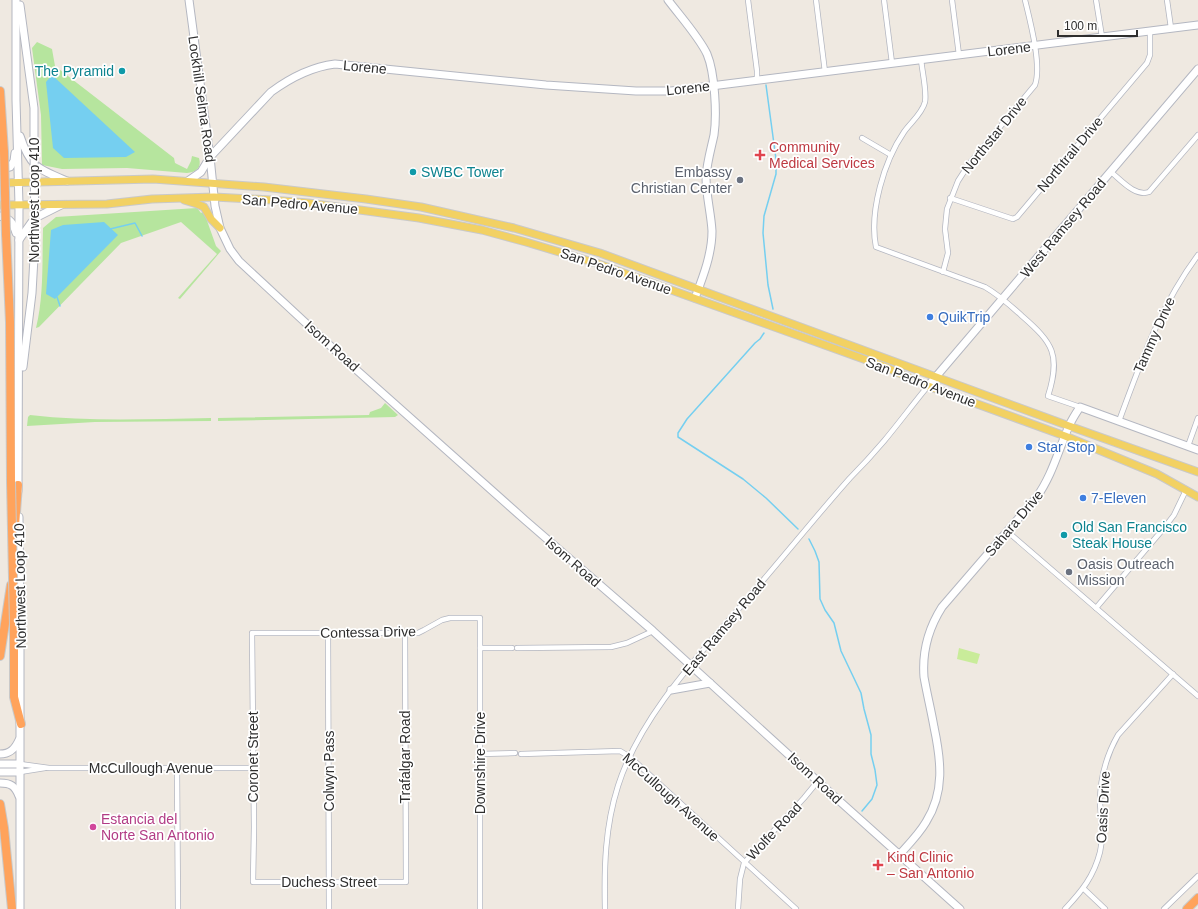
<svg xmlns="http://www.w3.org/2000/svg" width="1198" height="909" font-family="Arial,sans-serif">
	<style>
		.green { fill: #b6e59e }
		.pitch { fill: #c9ec9a }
		.water { fill: #75cff0 }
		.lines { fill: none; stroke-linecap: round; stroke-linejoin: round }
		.stream { stroke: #75cff0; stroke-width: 1.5 }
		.street-casing { stroke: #b4b7c1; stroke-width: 6 }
		.secondary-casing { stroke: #b4b7c1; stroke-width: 9 }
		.primary-casing { stroke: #c9c9c9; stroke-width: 9 }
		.highway-casing { stroke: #c9c9c9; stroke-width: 10 }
		.street { stroke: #fff; stroke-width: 4.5 }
		.secondary { stroke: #fff; stroke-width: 7 }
		.primary { stroke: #f2d163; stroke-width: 7 }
		.highway { stroke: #ffa35c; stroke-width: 8 }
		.secondary-bridge-casing { stroke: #b4b7c1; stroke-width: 9; stroke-linecap: butt }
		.highway-bridge-casing { stroke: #c9c9c9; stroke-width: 10; stroke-linecap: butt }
		.secondary-bridge { stroke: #fff; stroke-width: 7 }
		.highway-bridge { stroke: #ffa35c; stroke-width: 8 }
		.culture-dot { fill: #0f9aa8; stroke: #fff; stroke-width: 1.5 }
		.health-dot { fill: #e0444e; stroke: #fff; stroke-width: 1.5 }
		.worship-dot { fill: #6b7280; stroke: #fff; stroke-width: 1.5 }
		.shop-dot { fill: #3f7fe0; stroke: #fff; stroke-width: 1.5 }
		.hotel-dot { fill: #d1479c; stroke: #fff; stroke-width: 1.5 }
		.labels { text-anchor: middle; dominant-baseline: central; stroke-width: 3.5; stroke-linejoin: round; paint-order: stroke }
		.street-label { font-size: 14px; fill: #2e2e2e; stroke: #fff }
		.culture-label { font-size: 14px; fill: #0d838f; stroke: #fff; text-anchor: start }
		.health-label { font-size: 14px; fill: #be3a42; stroke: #fff; text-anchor: start }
		.worship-label { font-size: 14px; fill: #5b616d; stroke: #fff; text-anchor: end }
		.shop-label { font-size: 14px; fill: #366cbe; stroke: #fff; text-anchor: start }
		.hotel-label { font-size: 14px; fill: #b23c85; stroke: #fff; text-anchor: start }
	</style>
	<rect width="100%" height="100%" fill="#efe9e1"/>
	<g class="green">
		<path d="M37 42 52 49 55 66 174 158 175 163 187 169 191 161 192 156 199 158C202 168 196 172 187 173L127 168 62 169 42 165 41 115 32 48Z"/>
		<path d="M197 208 201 213 203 212 205 215 216 246 221 251 180 299 178 298 217 254 181 222 121 243 39 327 36 328C44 296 42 261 43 228L56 217Z"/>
		<path d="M385 403 398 415 395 417 218 421V418L369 415 370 412 381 408Z"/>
		<path d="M30 415C90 422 150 419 211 418V421L95 422 27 426 28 417Z"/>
	</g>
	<path class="pitch" d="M959 648 980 654 977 664 957 659Z"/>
	<g class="water">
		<path d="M52 75 135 152 126 157 64 158 53 148 46 82Z"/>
		<path d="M104 222 118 235 55 299 46 294 51 230 63 225Z"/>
	</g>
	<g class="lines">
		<g class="stream">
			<path d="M766 85 776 159V174L764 216 763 233 768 285 773 309"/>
			<path d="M110 229 135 223 142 236"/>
			<path d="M57 297 60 306"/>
			<path d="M764 333 760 339 755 343 687 419 678 433V437L743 479 766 498 798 529"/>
			<path d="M809 539 815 551 819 562 820 599 825 610 834 623 841 651 861 693 864 709 871 735V754L875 770 877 785 872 799 862 811"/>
		</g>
		<defs>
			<g id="street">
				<path d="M748 0 757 71V80"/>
				<path d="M816 0 825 72"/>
				<path d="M884 0 892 63"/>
				<path d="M952 0 959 55"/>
				<path d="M1096 0 1102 37"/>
				<path d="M1167 0 1171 28"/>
				<path d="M921 59C922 71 927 91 925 102 922 114 910 123 904 132 884 161 869 212 876 247L985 287C999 295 1010 305 1022 316 1053 343 1061 355 1048 396L1080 407"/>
				<path d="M862 138 891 155"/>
				<path d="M1111 172C1121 180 1135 197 1149 192L1198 135"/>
				<path d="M950 198 1013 219 1017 217 1147 63 1150 55V31"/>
				<path d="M943 272 948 253 945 229 947 209 958 181 969 164 1035 85C1042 65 1030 21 1025 0"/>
				<path d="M1119 421C1141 362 1160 306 1198 255"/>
				<path d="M1188 446 1198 418"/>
				<path d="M1008 532 1198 696"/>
				<path d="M1096 608 1164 528 1174 515 1186 490"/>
				<path d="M328 633 329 909"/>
				<path d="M405 633 406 882H253L254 827 252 633H418L424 630 442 620 450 618H480V909"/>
				<path d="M480 648H512"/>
				<path d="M517 648 611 647 627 643 653 631"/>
				<path d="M480 754 515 753"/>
				<path d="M521 754 620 751 630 757 796 909"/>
				<path d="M20 764 49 768H253"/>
				<path d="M177 768 178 909"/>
				<path d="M20 772 45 768"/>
				<path d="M1084 889 1105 909"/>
				<path d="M605 909C604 867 605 827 618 786 641 713 704 650 753 592 786 554 817 515 850 478 862 466 873 454 884 441 899 423 913 404 928 386"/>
				<path d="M738 909 740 879 744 863 804 798 818 781"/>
				<path d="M1065 909C1082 891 1094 876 1100 852 1104 835 1101 819 1100 803 1100 779 1106 756 1118 735L1173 674"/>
				<path d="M1164 909 1198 876"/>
			</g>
			<g id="secondary">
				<path d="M16 0V100L19 205 18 491"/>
				<path d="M189 0 210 157 215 206 220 228 230 249 239 261 351 365 525 520 653 631 835 797 960 909"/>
				<path d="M668 0C680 16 699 37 707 54 715 73 717 115 714 135 711 149 707 162 706 177 706 195 711 213 712 231 712 254 703 277 695 298"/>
				<path d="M20 5 34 108V150"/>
				<path d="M20 136C30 167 38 169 67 181"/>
				<path d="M0 170 10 167 14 161 15 153"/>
				<path d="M188 181 201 172 210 157 271 92C290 78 311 67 335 64L546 85 636 91H671L1198 25"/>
				<path d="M0 216C11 219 13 223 16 233"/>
				<path d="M19 240 31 223 37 217 61 205"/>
				<path d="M23 367 32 293 35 240"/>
				<path d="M928 386 1198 69"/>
				<path d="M19 517 20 621V909"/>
				<path d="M671 690 710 683"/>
				<path d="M0 754C10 754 15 749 19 740"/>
				<path d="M0 764H20"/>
				<path d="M0 772H20"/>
				<path d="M0 783C11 783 15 786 19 796"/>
				<path d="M899 855C909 844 919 834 926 822 945 792 941 760 934 727 931 710 927 694 924 677 922 651 928 629 942 607L1036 498C1052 476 1058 451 1069 426 1072 419 1076 413 1080 407L1198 450"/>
			</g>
			<g id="primary">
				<path d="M0 183 153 179 264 187 366 199 421 207 514 228 600 253 1069 426 1198 472"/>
				<path d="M184 200 197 204 204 207 211 219 220 228"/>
				<path d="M0 205 107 204 152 199 214 197 271 200 308 203 419 218 482 230 526 242 596 263 883 366 928 386 1065 436 1157 474 1198 497"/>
			</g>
			<g id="highway">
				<path d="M0 91 4 152"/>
				<path d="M6 234 10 322 11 482"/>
				<path d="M15 526 18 485"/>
				<path d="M14 626V697L21 724"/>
				<path d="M0 656 11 585"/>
				<path d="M0 804 4 828 12 909"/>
				<path d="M1187 909 1198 898"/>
			</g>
		</defs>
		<use href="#street" class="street-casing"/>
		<use href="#secondary" class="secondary-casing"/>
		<use href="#primary" class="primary-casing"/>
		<use href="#highway" class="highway-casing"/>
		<use href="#street" class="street"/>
		<use href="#secondary" class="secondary"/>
		<use href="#primary" class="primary"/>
		<use href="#highway" class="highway"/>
		<defs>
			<path id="secondary-bridge" d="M34 150 35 240"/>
			<g id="highway-bridge">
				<path d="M4 152 6 234"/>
				<path d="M11 482 14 626"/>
			</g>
		</defs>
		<use href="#secondary-bridge" class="secondary-bridge-casing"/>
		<use href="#highway-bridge" class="highway-bridge-casing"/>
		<use href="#secondary-bridge" class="secondary-bridge"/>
		<use href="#highway-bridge" class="highway-bridge"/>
	</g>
	<g class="culture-dot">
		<circle cx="122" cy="71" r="4"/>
		<circle cx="413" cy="172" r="4"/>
		<circle cx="1064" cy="535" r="4"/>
	</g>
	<g class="health-dot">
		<path d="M758 149h4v4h4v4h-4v4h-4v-4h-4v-4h4z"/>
		<path d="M876 859h4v4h4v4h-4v4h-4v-4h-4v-4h4z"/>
	</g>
	<g class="worship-dot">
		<circle cx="740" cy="180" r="4"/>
		<circle cx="1069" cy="572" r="4"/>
	</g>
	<g class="shop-dot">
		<circle cx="930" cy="317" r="4"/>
		<circle cx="1029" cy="447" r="4"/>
		<circle cx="1083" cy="498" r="4"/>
	</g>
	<circle class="hotel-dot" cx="93" cy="827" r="4"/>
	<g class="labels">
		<g class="street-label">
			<text transform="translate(1009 49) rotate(-7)">Lorene</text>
			<text transform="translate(365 67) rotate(5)">Lorene</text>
			<text transform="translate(688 88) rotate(-6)">Lorene</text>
			<text transform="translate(202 99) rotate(82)">Lockhill Selma Road</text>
			<text transform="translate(994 135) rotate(-51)">Northstar Drive</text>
			<text transform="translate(1070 154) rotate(-50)">Northtrail Drive</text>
			<text transform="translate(34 200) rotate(-90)">Northwest Loop 410</text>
			<text transform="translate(300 204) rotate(5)">San Pedro Avenue</text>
			<text transform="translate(1063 228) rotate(-50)">West Ramsey Road</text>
			<text transform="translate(616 271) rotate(19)">San Pedro Avenue</text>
			<text transform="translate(1154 335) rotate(-66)">Tammy Drive</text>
			<text transform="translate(332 346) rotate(42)">Isom Road</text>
			<text transform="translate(921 382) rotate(21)">San Pedro Avenue</text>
			<text transform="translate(1014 523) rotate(-50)">Sahara Drive</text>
			<text transform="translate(573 562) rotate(41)">Isom Road</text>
			<text transform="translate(20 586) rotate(-91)">Northwest Loop 410</text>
			<text transform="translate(724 627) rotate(-50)">East Ramsey Road</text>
			<text transform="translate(368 632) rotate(-1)">Contessa Drive</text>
			<text transform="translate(253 757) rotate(-90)">Coronet Street</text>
			<text transform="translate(405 757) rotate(-90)">Trafalgar Road</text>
			<text transform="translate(480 763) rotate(-90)">Downshire Drive</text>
			<text x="151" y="768">McCullough Avenue</text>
			<text transform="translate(329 771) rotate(-90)">Colwyn Pass</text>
			<text transform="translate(815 778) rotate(43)">Isom Road</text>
			<text transform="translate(671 797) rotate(42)">McCullough Avenue</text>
			<text transform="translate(1103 807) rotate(-87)">Oasis Drive</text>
			<text transform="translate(774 831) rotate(-47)">Wolfe Road</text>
			<text x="329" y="882">Duchess Street</text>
		</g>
		<g class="culture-label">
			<text x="114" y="71" text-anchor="end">The Pyramid</text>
			<text x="421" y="172">SWBC Tower</text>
			<text x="1072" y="527">Old San Francisco<tspan x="1072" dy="16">Steak House</tspan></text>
		</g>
		<g class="health-label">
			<text x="769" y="147">Community<tspan x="769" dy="16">Medical Services</tspan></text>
			<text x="887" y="857">Kind Clinic<tspan x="887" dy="16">– San Antonio</tspan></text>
		</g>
		<g class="worship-label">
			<text x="732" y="172">Embassy<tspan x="732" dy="16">Christian Center</tspan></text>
			<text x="1077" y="564" text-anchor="start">Oasis Outreach<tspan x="1077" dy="16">Mission</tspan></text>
		</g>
		<g class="shop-label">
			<text x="938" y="317">QuikTrip</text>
			<text x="1037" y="447">Star Stop</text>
			<text x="1091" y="498">7-Eleven</text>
		</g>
		<g class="hotel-label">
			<text x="101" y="819">Estancia del<tspan x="101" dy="16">Norte San Antonio</tspan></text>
		</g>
	</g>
	<path d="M1058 30v6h79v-6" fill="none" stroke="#2e2e2e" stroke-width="2"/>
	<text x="1064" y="30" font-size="12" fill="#2e2e2e" stroke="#ffffff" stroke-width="3" paint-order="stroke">100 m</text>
</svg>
